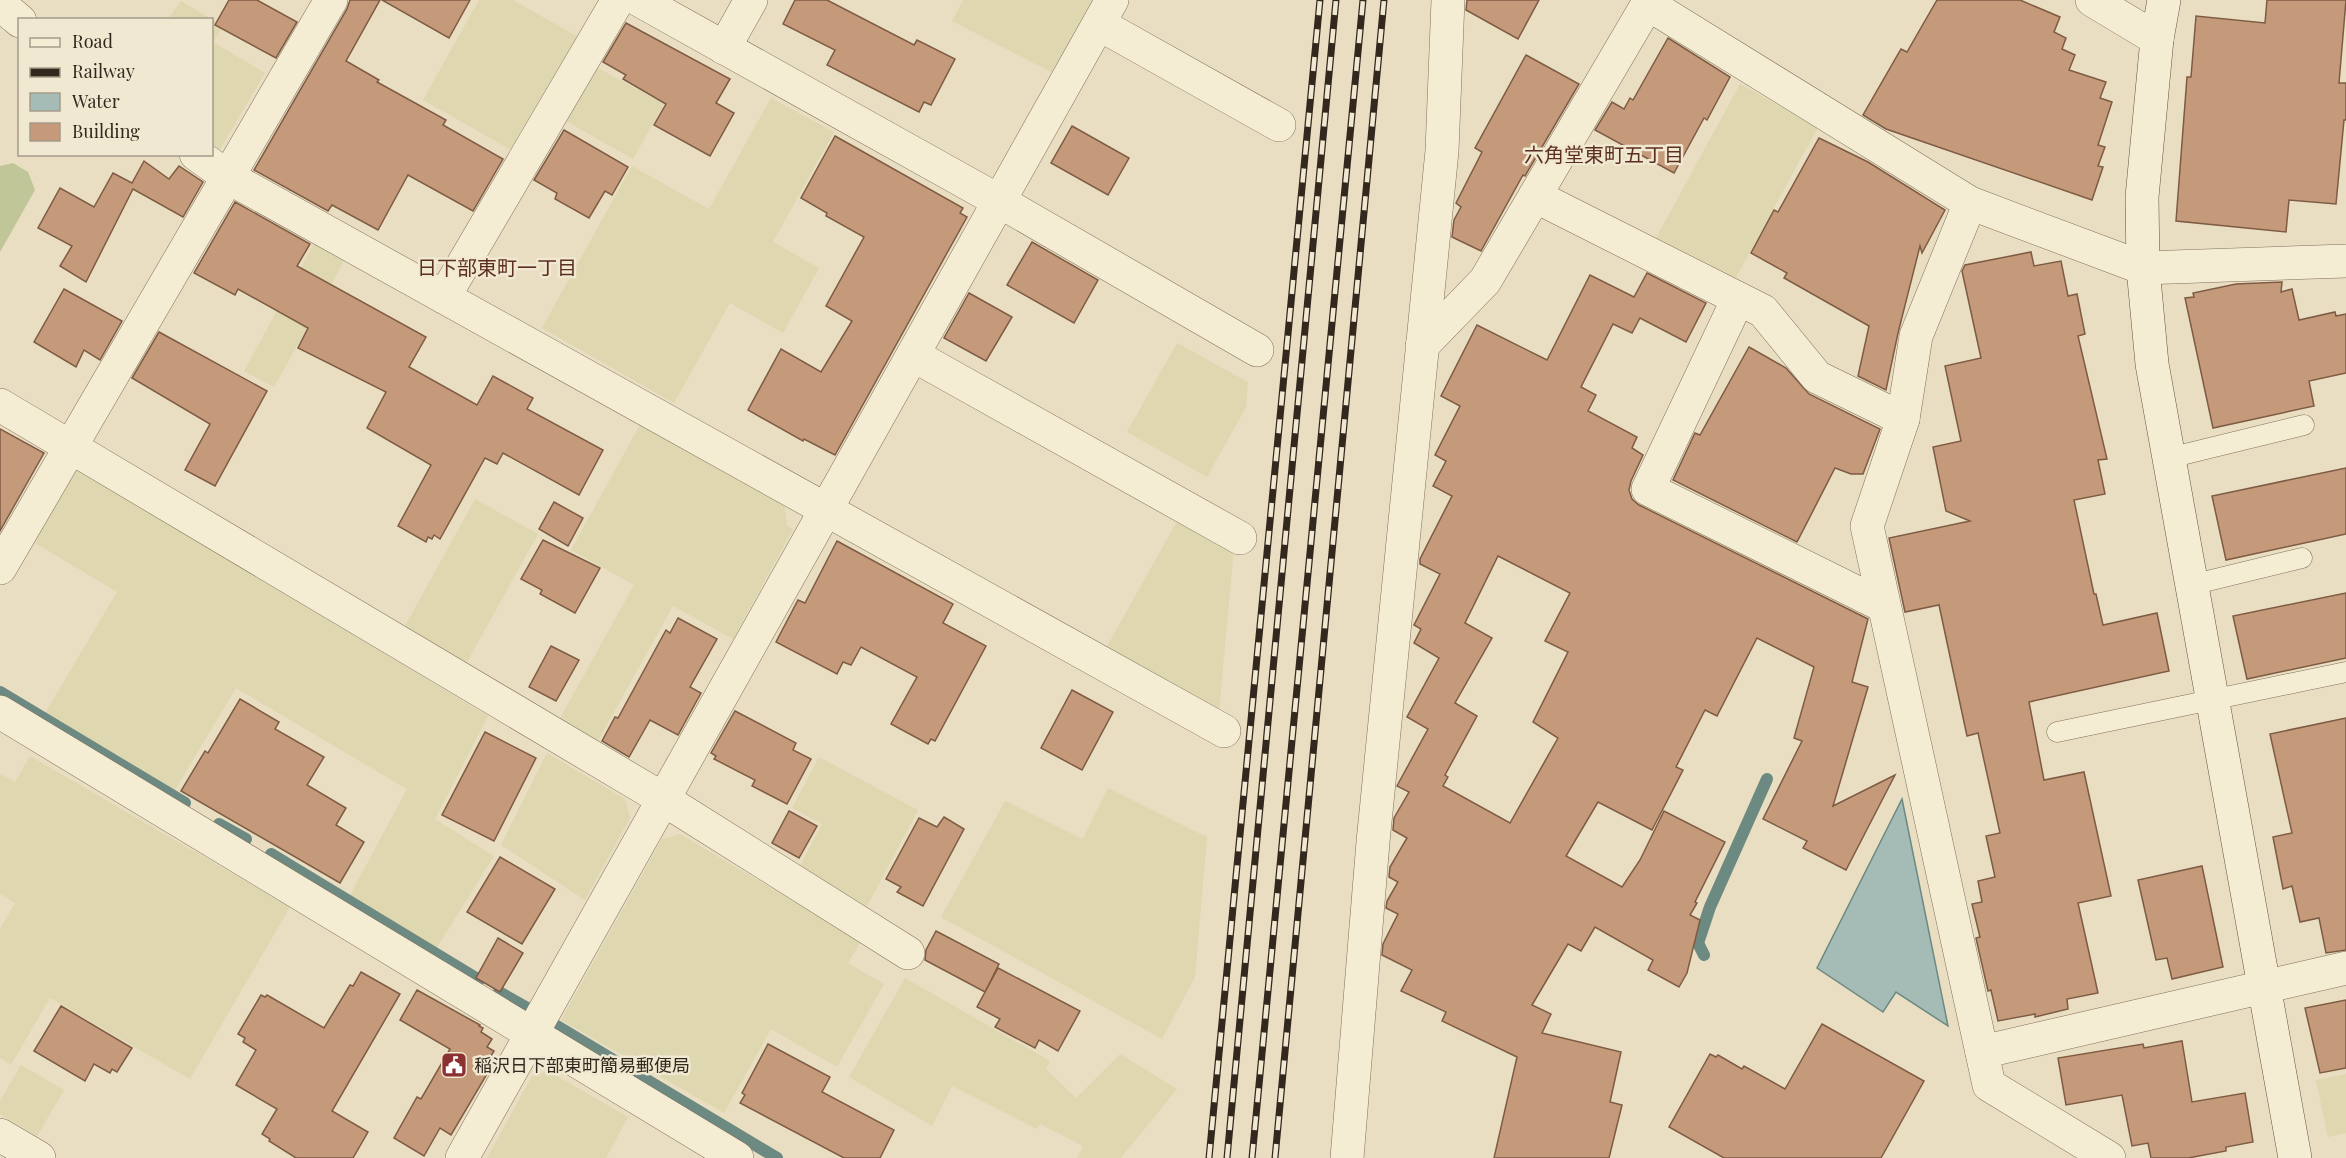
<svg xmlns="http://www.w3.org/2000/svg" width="2346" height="1158" font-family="'Playfair Display','Noto Sans JP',serif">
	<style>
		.farmland { fill: #ded7b0 }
		.green { fill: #c0c697 }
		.water { fill: #a4bcb5; stroke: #6c8982; stroke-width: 1.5 }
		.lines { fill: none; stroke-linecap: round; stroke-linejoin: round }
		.stream { stroke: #6c8982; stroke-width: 12 }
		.building { fill: #c49a7b; stroke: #7e5b43; stroke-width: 1.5; fill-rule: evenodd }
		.lane-casing { stroke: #81705b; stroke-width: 21 }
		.street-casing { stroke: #81705b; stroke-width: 34 }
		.secondary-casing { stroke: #63513e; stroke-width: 34 }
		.lane { stroke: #f5ecd4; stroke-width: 20 }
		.street { stroke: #f5ecd4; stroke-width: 33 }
		.secondary { stroke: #f5ecd4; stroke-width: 33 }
		.rail-casing { stroke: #32281e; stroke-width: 7 }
		.rail { stroke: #f1e8d1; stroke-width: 4.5; stroke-dasharray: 14; stroke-linecap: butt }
		.labels { text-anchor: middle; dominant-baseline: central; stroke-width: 5; stroke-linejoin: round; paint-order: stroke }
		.poi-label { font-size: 18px; fill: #32281e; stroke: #f1e8d1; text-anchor: start }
		.neighbourhood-label { font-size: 20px; fill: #5b2e21; stroke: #f1e8d1 }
	</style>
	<rect width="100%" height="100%" fill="#e9dec2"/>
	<g class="farmland">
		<path d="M479 0H513L587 42 520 155 423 100Z"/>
		<path d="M963 0H1095L1053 73 952 21Z"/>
		<path d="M181 1 223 26 213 42 265 73 217 154 212 150V20H167Z"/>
		<path d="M589 63 664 104 633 159 559 117Z"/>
		<path d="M1740 84 1818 127 1734 281 1656 238Z"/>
		<path d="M771 98 834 132 773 242 819 268 783 333 730 303 674 403 542 328 632 166 709 209Z"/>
		<path d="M315 242 345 259 274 387 244 371Z"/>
		<path d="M1177 343 1248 382 1246 407 1207 477 1127 432Z"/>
		<path d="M641 423 784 501 787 526 793 529 733 639 673 606 598 741 559 720 634 585 571 550Z"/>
		<path d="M74 466 488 716 435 819 494 856 436 949 350 895 407 789 236 688 175 790 45 713 117 592 30 540Z"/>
		<path d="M475 499 538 534 467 662 404 628Z"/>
		<path d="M1179 518 1234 548 1219 711 1106 648Z"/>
		<path d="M547 753 625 799 630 818 585 900 501 845Z"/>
		<path d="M30 756 290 907 190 1079 50 998 11 1065 0 1058V929L15 903 0 894V774L15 782Z"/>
		<path d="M819 757 918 810 867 906 800 866 822 824 792 808Z"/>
		<path d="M1108 788 1207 837 1195 977 1162 1039 941 917 1005 801 1083 839Z"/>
		<path d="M680 834 861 941 848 963 884 984 837 1067 771 1029 724 1113 561 1020 662 839Z"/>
		<path d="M905 978 1050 1061 1046 1069 1076 1098 1120 1054 1177 1089 1121 1158H1077L1083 1146 1040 1124 1037 1129 952 1086 932 1126 849 1077Z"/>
		<path d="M21 1065 64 1090 37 1136 0 1114V1101Z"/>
		<path d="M548 1071 628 1117 606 1158H487L532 1076Z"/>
		<path d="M2346 1074V1133L2328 1137 2316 1080Z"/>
	</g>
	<path class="green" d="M13 163 28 172 35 190 0 252V166Z"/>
	<path class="water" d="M1902 799 1948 1026 1896 992 1883 1012 1817 968Z"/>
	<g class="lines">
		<g class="stream">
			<path d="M0 692 185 803"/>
			<path d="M219 824 246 839"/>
			<path d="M271 854 479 980"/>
			<path d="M1704 955 1698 943 1710 907 1767 779"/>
			<path d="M499 992 529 1009"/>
			<path d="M555 1025 777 1158"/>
		</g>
	</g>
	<g class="building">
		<path d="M229 0H257L297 22 276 58 215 25Z"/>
		<path d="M350 0H380L346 61 379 80 377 82 446 120 443 125 503 159 473 211 408 175 378 230 332 205 328 211 254 170 347 9Z"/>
		<path d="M382 0H470L449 38Z"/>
		<path d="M795 0H827L914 45 917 40 955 59 931 105 924 102 919 112 827 65 835 50 783 24Z"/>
		<path d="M1467 0H1539L1518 39 1466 10Z"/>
		<path d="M1937 0H2020L2060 17 2054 32 2066 38 2062 49 2075 55 2069 70 2106 82 2100 98 2112 102 2098 145 2105 147 2098 166 2103 167 2092 200 1886 129 1863 115 1901 49 1907 52Z"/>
		<path d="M2267 0H2346L2339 83H2346V120H2344L2336 204 2289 200 2286 232 2176 221 2187 77H2191L2196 16 2265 23Z"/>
		<path d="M626 23 730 79 716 103 734 113 710 156 654 125 666 104 623 79 626 75 603 62Z"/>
		<path d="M1668 38 1730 77 1707 120 1704 118 1674 173 1595 130 1612 102 1624 109 1630 98 1633 100Z"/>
		<path d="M1526 55 1579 84 1525 176 1523 175 1481 251 1452 237 1454 220 1461 207 1456 203 1482 152 1475 148Z"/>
		<path d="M1072 126 1129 158 1108 195 1051 163Z"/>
		<path d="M564 130 628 167 612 195 605 191 589 218 555 199 557 193 534 180Z"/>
		<path d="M835 136 963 208 960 213 967 217 835 455 804 439 803 441 748 410 781 349 821 372 852 321 826 306 864 237 826 216 827 213 801 198Z"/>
		<path d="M1819 138 1868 162 1945 210 1922 253 1920 246 1898 333 1886 390 1858 376 1869 326 1784 278 1787 273 1751 253 1774 210 1778 212Z"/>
		<path d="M144 161 169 179 179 166 203 182 183 217 133 189 86 282 60 266 72 246 38 228 60 188 94 207 113 173 132 183Z"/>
		<path d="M235 202 310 244 297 266 426 337 409 367 477 405 493 376 533 398 527 409 603 450 579 495 503 453 497 464 485 458 440 539 434 535 432 539 428 537 426 542 398 526 431 465 367 428 386 392 298 348 308 328 238 289 235 295 194 273Z"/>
		<path d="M1032 242 1098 280 1074 323 1007 285Z"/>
		<path d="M2031 252 2034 266 2061 261 2068 296 2077 294 2085 334 2078 336 2107 459 2098 460 2105 494 2074 500 2094 594H2096L2103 625 2157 613 2169 671 2029 702 2044 780 2084 772 2111 896 2078 903 2098 993 2067 999 2068 1009 2035 1017V1014L1998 1021 1991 990 1988 991 1976 938 1980 937 1972 904 1982 902 1978 881 1995 877 1986 836 2000 833 1978 733 1967 736 1939 605 1905 612 1889 538 1970 521 1946 511 1933 447 1961 441 1945 366 1981 358 1962 271 1965 265Z"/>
		<path d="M1647 273 1706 303 1686 342 1640 318 1632 333 1613 324 1581 387 1596 395 1588 411 1637 437 1632 448 1643 455 1631 481 1629 490 1632 499 1639 505 1868 619 1852 682 1868 687 1833 806 1895 775 1846 870 1803 848 1807 841 1763 819 1802 741 1794 738 1814 667 1757 638 1717 716 1705 710 1676 767 1683 770 1652 830 1598 802 1566 856 1622 887 1640 860 1664 811 1725 842 1695 902 1697 903 1690 915 1700 920 1687 973 1679 987 1648 970 1653 960 1595 927 1581 951 1568 944 1532 1005 1551 1014 1542 1033 1621 1052 1610 1102 1622 1105 1609 1158H1494L1517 1057 1442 1021 1446 1012 1401 991 1412 970 1382 955 1383 944 1398 914 1386 908 1387 901 1398 882 1389 877 1390 867 1407 838 1393 830 1394 818 1409 792 1397 786 1398 784 1428 729 1407 717 1439 658 1414 643 1421 629 1414 625 1440 574 1420 564V559L1452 496 1433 486 1446 461 1435 455 1460 406 1441 396 1477 325 1547 360 1590 275 1634 297ZM1498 556 1570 593 1545 641 1568 652 1533 722 1558 738 1510 823 1443 786 1448 777 1445 775 1477 716 1455 703 1492 638 1465 623Z"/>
		<path d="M2282 282 2281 292 2292 289 2299 320 2335 312 2336 316 2346 314V373L2309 381 2314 406 2213 428 2185 298 2194 297 2193 293 2236 284Z"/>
		<path d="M64 289 122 321 100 360 84 350 76 367 34 342Z"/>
		<path d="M969 293 1012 317 986 361 944 338Z"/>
		<path d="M159 332 267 391 215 486 185 470 210 424 132 378Z"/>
		<path d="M1749 347 1786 368 1809 394 1880 429 1863 474H1851L1835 468 1797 542 1673 480 1695 433 1700 435Z"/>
		<path d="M0 429 44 453 0 531Z"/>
		<path d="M2346 468V534L2226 560 2212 496Z"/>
		<path d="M554 502 583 518 568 546 539 529Z"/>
		<path d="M543 540 600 568 575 613 540 594 542 590 521 579Z"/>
		<path d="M837 541 953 604 943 623 986 646 935 741 931 739 928 744 891 724 917 677 861 647 851 665 843 662 837 674 776 642 798 600 805 603Z"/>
		<path d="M2346 593V658L2247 679 2233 616Z"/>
		<path d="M678 618 717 639 690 687 701 693 678 735 650 720 629 757 602 741 615 717 618 718 666 630 670 633Z"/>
		<path d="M551 646 579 660 556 701 529 687Z"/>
		<path d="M1072 690 1113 712 1082 770 1041 748Z"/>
		<path d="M240 699 279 722 275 729 324 757 307 785 346 808 336 825 364 842 340 883 181 791 205 751 208 753Z"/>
		<path d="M735 711 796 743 793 750 811 759 787 804 752 786 755 780 714 759 716 756 711 753Z"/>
		<path d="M2346 718V950L2326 953 2319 918 2300 922 2292 886 2283 889 2273 837 2292 833 2270 734Z"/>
		<path d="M485 732 536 758 494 841 442 815Z"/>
		<path d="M789 811 817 826 799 858 772 843Z"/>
		<path d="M944 817 964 829 923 906 897 892 901 887 886 879 919 818 937 827Z"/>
		<path d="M500 857 555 889 522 944 467 912Z"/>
		<path d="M2202 866 2223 967 2172 979 2167 958 2156 960 2138 880Z"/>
		<path d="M936 931 999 964 985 992 925 960 926 950Z"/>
		<path d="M498 938 523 953 500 992 476 978Z"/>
		<path d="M998 968 1080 1011 1058 1051 1039 1040 1035 1048 995 1027 1000 1019 977 1007Z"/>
		<path d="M361 972 400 994 332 1111 368 1132 353 1158H296L269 1141 270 1139 262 1134 277 1109 236 1085 256 1050 243 1042 245 1038 238 1034 261 995 265 997 267 995 324 1028 350 985 353 986Z"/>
		<path d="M417 990 480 1025 479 1026 483 1028 481 1032 492 1039 487 1047 494 1051 482 1071 487 1074 451 1135 440 1128 424 1156 394 1138 417 1097 421 1099 450 1049 400 1020Z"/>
		<path d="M2346 1000V1068L2320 1073 2305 1008Z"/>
		<path d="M61 1006 132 1048 117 1072 112 1069 110 1073 94 1064 85 1081 34 1051Z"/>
		<path d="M1822 1024 1924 1081 1881 1158H1724L1669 1127 1710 1054 1716 1057 1718 1055 1742 1069 1744 1066 1785 1089Z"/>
		<path d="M2182 1041 2192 1102 2245 1093 2253 1142 2226 1147V1151L2188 1158H2151L2148 1143 2132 1146 2122 1095 2066 1105 2058 1058 2143 1044 2144 1048Z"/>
		<path d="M768 1044 830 1077 822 1092 894 1130 880 1158H844L740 1103 745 1095 742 1093Z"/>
	</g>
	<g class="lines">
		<defs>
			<g id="lane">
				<path d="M2169 458 2304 425"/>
				<path d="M2191 585 2302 558"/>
				<path d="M2057 732 2346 672"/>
			</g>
			<g id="street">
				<path d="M639 0 999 201 1257 350"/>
				<path d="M2092 0 2157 39"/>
				<path d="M0 4 20 21"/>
				<path d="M1648 4 1970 203"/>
				<path d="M1099 24 1279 125"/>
				<path d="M724 48 751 0"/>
				<path d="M196 154 228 177 1224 731"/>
				<path d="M1535 196 1763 311 1817 377 1903 419"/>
				<path d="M444 297 618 0"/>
				<path d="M1738 299 1648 489 1884 606"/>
				<path d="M1422 346 1485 281 1650 0"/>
				<path d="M913 355 1240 538"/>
				<path d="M0 405 663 799 908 953"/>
				<path d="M0 568 331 0"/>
				<path d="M0 712 737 1158"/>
				<path d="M1982 1052 2346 968"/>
				<path d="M0 1135 39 1158"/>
				<path d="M462 1158 1112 0"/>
				<path d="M1347 1158 1373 842 1442 151 1448 0"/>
				<path d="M2109 1158 1989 1085 1867 526 1903 419 1916 336 1970 203 2143 268 2346 261"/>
			</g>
			<path id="secondary" d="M2164 0 2157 39 2142 197 2143 268 2152 364 2295 1158"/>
		</defs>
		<use href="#lane" class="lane-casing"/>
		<use href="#street" class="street-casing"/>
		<use href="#secondary" class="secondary-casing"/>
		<use href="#lane" class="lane"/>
		<use href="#street" class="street"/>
		<use href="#secondary" class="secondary"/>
		<defs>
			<g id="rail">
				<path d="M1209 1158 1320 0"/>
				<path d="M1227 1158 1336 0"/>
				<path d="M1252 1158 1363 0"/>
				<path d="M1275 1158 1384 0"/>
			</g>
		</defs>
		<use href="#rail" class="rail-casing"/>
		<use href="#rail" class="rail"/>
	</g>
	<defs>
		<symbol id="civic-square" viewBox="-11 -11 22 22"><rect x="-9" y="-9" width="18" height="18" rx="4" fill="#8b3131" stroke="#f1e8d1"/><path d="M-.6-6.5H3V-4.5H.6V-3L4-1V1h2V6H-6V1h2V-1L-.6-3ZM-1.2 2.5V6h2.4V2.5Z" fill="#fff"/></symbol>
	</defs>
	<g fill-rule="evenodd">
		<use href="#civic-square" x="439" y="1050" width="30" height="30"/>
	</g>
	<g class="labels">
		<g class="poi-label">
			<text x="474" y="1065">稲沢日下部東町簡易郵便局</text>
		</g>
		<g class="neighbourhood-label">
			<text x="1604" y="153">六角堂東町五丁目</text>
			<text x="497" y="266">日下部東町一丁目</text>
		</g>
	</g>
	<rect x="18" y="18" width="195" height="138" fill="#f1e8d1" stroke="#a59b89" stroke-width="1.5"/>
	<rect x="30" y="38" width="30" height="9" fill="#f5ecd4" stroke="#a59b89" stroke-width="1.5"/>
	<text x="72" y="48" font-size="18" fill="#32281e">Road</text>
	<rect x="30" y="68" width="30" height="9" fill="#32281e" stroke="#a59b89" stroke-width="1.5"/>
	<text x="72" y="78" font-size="18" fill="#32281e">Railway</text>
	<rect x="30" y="93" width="30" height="18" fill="#a4bcb5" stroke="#a59b89" stroke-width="1.5"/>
	<text x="72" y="108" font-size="18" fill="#32281e">Water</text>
	<rect x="30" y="123" width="30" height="18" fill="#c49a7b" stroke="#a59b89" stroke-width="1.5"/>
	<text x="72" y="138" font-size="18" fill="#32281e">Building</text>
</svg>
